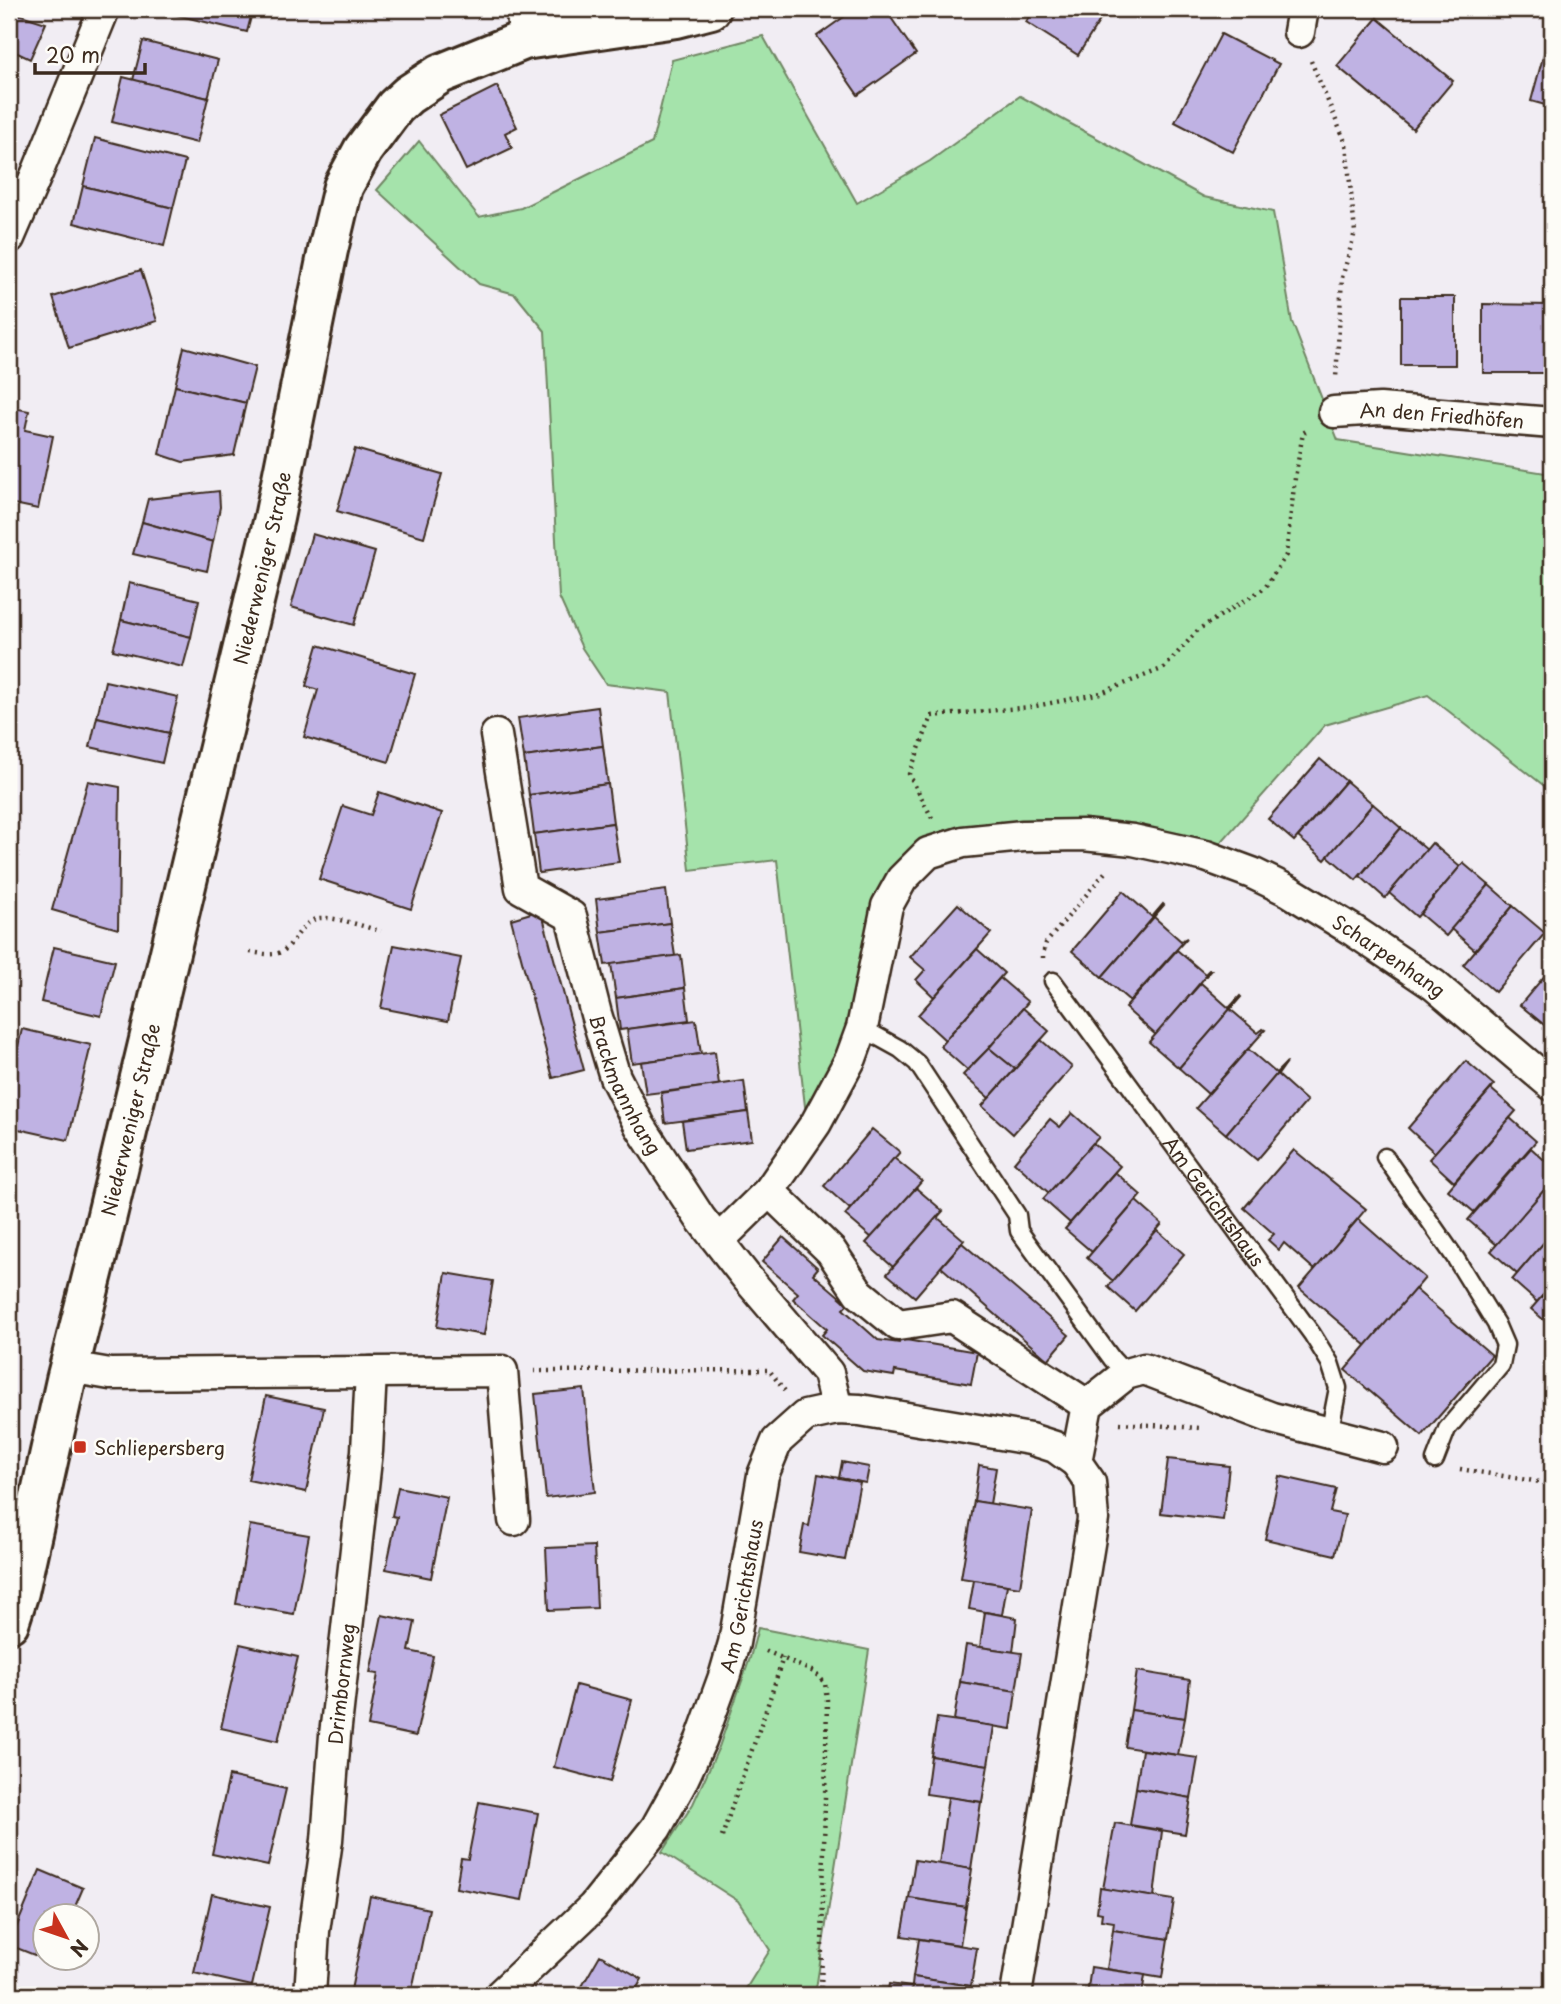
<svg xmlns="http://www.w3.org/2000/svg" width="1561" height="2004" font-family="'Playpen Sans',sans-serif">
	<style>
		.green { fill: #a5e3ab; stroke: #708664; stroke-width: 2 }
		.building { fill: #bfb2e3; stroke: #3b2a1e; stroke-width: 2 }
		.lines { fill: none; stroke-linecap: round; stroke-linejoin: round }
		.lane-casing { stroke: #3b2a1e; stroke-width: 21 }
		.street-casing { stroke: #3b2a1e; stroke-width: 35 }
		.secondary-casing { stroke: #3b2a1e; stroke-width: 44 }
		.path { stroke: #3b2a1e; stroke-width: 4.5; stroke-dasharray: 2 5; stroke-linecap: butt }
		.lane { stroke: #fdfcf7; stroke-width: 16 }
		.street { stroke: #fdfcf7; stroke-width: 30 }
		.secondary { stroke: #fdfcf7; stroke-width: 38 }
		.poi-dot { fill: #c8321e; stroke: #fdfcf7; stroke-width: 2.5 }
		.labels { text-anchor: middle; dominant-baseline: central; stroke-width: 5; stroke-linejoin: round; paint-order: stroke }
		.street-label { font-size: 19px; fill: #3b2a1e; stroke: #fdfcf7 }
		.poi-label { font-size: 19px; fill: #3b2a1e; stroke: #fdfcf7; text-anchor: start }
	</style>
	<rect width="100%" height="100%" fill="#f1edf3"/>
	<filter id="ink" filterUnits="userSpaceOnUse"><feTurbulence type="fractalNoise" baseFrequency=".0143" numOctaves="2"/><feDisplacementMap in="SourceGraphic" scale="14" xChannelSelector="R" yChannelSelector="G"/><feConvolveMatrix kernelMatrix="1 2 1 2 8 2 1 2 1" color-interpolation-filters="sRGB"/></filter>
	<g filter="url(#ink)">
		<g class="green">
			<path d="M763 36 857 203 930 161 1020 96 1204 197 1273 212 1292 322 1338 440 1552 474V792L1428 695 1325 725 1217 847 1028 822 970 826 924 843 853 1020 806 1115 777 860 690 870 670 692 606 684 582 648 559 597 545 331 515 294 479 284 377 190 419 141 479 217 521 208 652 143 672 60Z"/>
			<path d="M758 1628 869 1650 815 1995H742L770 1950 738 1901 662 1852 693 1804 719 1747 750 1658Z"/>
		</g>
		<g class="building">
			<path d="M165 9H253L247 32 164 12Z"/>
			<path d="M855 9H885L916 54 858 95 817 36Z"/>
			<path d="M1034 9H1107L1078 55 1026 22Z"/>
			<path d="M15 13 46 23 30 59 9 49V14L14 16Z"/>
			<path d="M1377 18 1453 81 1413 129 1337 66Z"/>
			<path d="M1552 24V107L1531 101Z"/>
			<path d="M1221 34 1279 64 1233 152 1175 122Z"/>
			<path d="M143 41 218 60 208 98 133 80Z"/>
			<path d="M123 77 208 98 197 143 112 122Z"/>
			<path d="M497 86 517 127 505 133 512 148 466 170 439 115Z"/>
			<path d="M95 138 185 161 173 208 83 186Z"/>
			<path d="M83 186 173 208 164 246 74 223Z"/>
			<path d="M141 270 157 321 69 348 53 297Z"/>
			<rect x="1401" y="297" width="54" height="68"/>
			<path d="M1483 304 1552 305V373H1483Z"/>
			<path d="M184 347 255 367 246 403 175 386Z"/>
			<path d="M175 386 246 403 234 455 183 462 159 454Z"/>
			<path d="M9 407 29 411 25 430 53 436 38 509 9 503Z"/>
			<path d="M355 449 442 474 424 537 337 511Z"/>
			<path d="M219 491 220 507 213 542 142 522 148 499Z"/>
			<path d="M142 522 213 542 207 571 133 554Z"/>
			<path d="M312 534 375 552 354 625 291 607Z"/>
			<path d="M129 583 199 600 191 637 121 620Z"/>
			<path d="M121 620 191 637 183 667 113 650Z"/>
			<path d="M318 645 415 674 389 762 304 737 318 690 306 686Z"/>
			<path d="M105 681 178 697 169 733 97 717Z"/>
			<path d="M598 707 603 746 524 757 518 718Z"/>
			<path d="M97 717 169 733 162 763 90 747Z"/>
			<path d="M603 746 608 784 529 795 524 757Z"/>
			<path d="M1320 759 1346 781 1294 841 1268 819Z"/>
			<path d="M88 781 120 787 118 929 52 910Z"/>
			<path d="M1346 781 1373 804 1325 860 1298 837Z"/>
			<path d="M608 784 613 823 534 834 529 795Z"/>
			<path d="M379 792 442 813 411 909 319 879 343 806 371 815Z"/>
			<path d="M1373 804 1401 828 1356 880 1328 856Z"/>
			<path d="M613 823 619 862 539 873 534 834Z"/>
			<path d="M1401 828 1427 850 1385 898 1360 876Z"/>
			<path d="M1432 843 1460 867 1417 917 1389 893Z"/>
			<path d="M1463 863 1489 885 1446 936 1420 914Z"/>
			<path d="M1489 885 1513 906 1475 950 1451 929Z"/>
			<path d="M666 890 670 923 600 932 596 899Z"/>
			<path d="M1123 891 1152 917 1163 904 1164 905 1102 977 1072 951Z"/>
			<path d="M958 904 991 933 934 997 916 980 925 970 910 957Z"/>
			<path d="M1513 906 1545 933 1495 992 1463 965Z"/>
			<path d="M541 910 584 1070 553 1078 511 919Z"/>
			<path d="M1154 917 1181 941 1187 938 1130 1001 1102 977Z"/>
			<path d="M670 923 675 956 605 965 600 932Z"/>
			<path d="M394 945 461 958 448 1021 381 1008Z"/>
			<path d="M54 947 115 961 101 1016 41 1002Z"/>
			<path d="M977 949 1004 973 945 1040 918 1015Z"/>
			<path d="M1177 950 1205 974 1209 970H1211L1156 1035 1125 1008Z"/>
			<path d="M681 955 685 988 616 998 611 964Z"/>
			<path d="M1552 967V1023L1548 1028 1520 1005Z"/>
			<path d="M1000 978 1028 1002 989 1048 967 1070 940 1046Z"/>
			<path d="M1201 983 1229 1008 1240 996 1241 997 1179 1068 1149 1042Z"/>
			<path d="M685 988 689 1020 620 1030 616 998Z"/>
			<path d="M1023 1008 1049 1031 1015 1069 989 1048Z"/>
			<path d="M1230 1009 1258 1033 1263 1029 1265 1030 1208 1094 1179 1068Z"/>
			<path d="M696 1020 701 1054 632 1063 627 1029Z"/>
			<path d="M22 1029 91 1045 68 1140 9 1127V1085Z"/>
			<path d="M1041 1040 1072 1067 1013 1134 982 1106Z"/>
			<path d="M989 1048 1015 1069 989 1098 963 1075Z"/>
			<path d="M1248 1049 1276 1073 1287 1062 1226 1134 1196 1108Z"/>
			<path d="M715 1052 719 1085 646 1094 641 1062Z"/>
			<path d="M1466 1061 1494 1085 1435 1153 1408 1128Z"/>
			<path d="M1287 1062 1278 1075 1307 1101 1257 1160 1226 1134Z"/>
			<path d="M744 1081 748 1112 665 1123 661 1093Z"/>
			<path d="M1491 1089 1516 1111 1454 1182 1429 1159Z"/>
			<path d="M748 1112 752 1140 686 1149 682 1121Z"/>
			<path d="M1072 1113 1099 1137 1049 1193 1014 1162 1050 1119 1060 1127Z"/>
			<path d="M1510 1118 1536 1141 1474 1212 1448 1190Z"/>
			<path d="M872 1129 900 1152 850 1209 824 1186Z"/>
			<path d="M1093 1143 1120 1166 1070 1223 1043 1199Z"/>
			<path d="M1531 1148 1552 1167V1181L1497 1245 1468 1220Z"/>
			<path d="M1294 1150 1366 1209 1315 1270 1284 1243 1279 1250 1268 1240 1274 1234 1244 1208Z"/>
			<path d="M894 1158 922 1181 872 1238 845 1215Z"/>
			<path d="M1115 1172 1141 1195 1092 1252 1065 1229Z"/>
			<path d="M1552 1181V1233L1517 1274 1491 1251Z"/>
			<path d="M916 1188 943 1211 893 1267 866 1243Z"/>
			<path d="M1136 1201 1162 1224 1113 1281 1087 1258Z"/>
			<path d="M937 1217 964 1240 915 1297 887 1274Z"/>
			<path d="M1358 1219 1425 1278 1367 1346 1299 1288Z"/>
			<path d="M1157 1230 1184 1254 1135 1311 1108 1287Z"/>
			<path d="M1552 1233V1285L1537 1302 1512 1280Z"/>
			<path d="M783 1237 818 1268 813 1274 848 1304 843 1309 878 1340 899 1343 900 1339 977 1352 971 1384 895 1371 894 1376 863 1371 822 1335 827 1329 793 1299 798 1293 762 1262Z"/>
			<path d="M962 1243 1069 1335 1048 1360 941 1267Z"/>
			<path d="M446 1273 493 1281 484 1335 437 1327Z"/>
			<path d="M1552 1285V1327L1531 1309Z"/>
			<path d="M1415 1289 1492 1355 1422 1436 1345 1370Z"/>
			<path d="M584 1389 595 1492 546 1498 535 1394Z"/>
			<path d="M266 1396 324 1408 306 1492 248 1480Z"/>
			<path d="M1168 1459 1229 1466 1223 1520 1161 1513Z"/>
			<path d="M842 1462 869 1467 866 1483 839 1478Z"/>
			<path d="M979 1465 996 1468 990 1504 974 1501Z"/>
			<path d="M818 1474 860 1482 845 1560 799 1552 804 1525 809 1526Z"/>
			<path d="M1279 1476 1336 1489 1330 1512 1345 1515 1335 1555 1265 1539Z"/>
			<path d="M398 1487 447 1497 431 1578 386 1569 397 1517 392 1516Z"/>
			<path d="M974 1501 1032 1510 1020 1587 961 1578Z"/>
			<path d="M250 1525 309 1535 294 1614 236 1604Z"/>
			<path d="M594 1546 597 1608 549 1610 546 1548Z"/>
			<path d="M974 1580 1007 1585 1002 1615 969 1609Z"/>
			<path d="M985 1612 1017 1618 1013 1652 980 1647Z"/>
			<path d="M382 1615 415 1622 409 1651 433 1656 416 1736 368 1726 378 1674 370 1673Z"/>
			<path d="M240 1644 298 1657 278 1741 221 1728Z"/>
			<path d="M966 1645 1022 1653 1016 1691 960 1682Z"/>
			<path d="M1137 1671 1190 1680 1185 1718 1131 1710Z"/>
			<path d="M960 1682 1016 1691 1011 1729 954 1720Z"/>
			<path d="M576 1685 632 1700 610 1782 554 1767Z"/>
			<path d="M1131 1710 1185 1718 1178 1755 1125 1747Z"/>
			<path d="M937 1718 994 1726 988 1765 931 1756Z"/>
			<path d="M1142 1750 1198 1758 1191 1798 1136 1788Z"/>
			<path d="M931 1756 988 1765 982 1802 926 1794Z"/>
			<path d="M229 1776 286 1789 268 1866 212 1854Z"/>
			<path d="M1136 1788 1191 1798 1185 1834 1130 1825Z"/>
			<path d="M948 1797 981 1802 971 1869 939 1864Z"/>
			<path d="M479 1802 538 1813 522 1900 456 1888 461 1858 468 1859Z"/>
			<path d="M1115 1823 1162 1831 1154 1897 1103 1889Z"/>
			<path d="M915 1860 972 1869 966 1907 909 1898Z"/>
			<path d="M40 1870 83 1888 71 1916H46V1958H54L52 1962 9 1945Z"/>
			<path d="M1100 1888 1174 1900 1168 1939 1113 1930 1114 1922 1101 1920 1102 1913 1097 1912Z"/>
			<path d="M212 1894 270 1907 252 1986 194 1973Z"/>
			<path d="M370 1896 429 1909 411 1995H350Z"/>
			<path d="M909 1898 966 1907 960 1945 902 1936Z"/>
			<path d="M1113 1930 1168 1939 1162 1978 1107 1969Z"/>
			<path d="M919 1939 977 1948 971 1986 913 1977Z"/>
			<path d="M600 1955 642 1979 633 1995H577Z"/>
			<path d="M1091 1967 1145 1975 1142 1995H1087Z"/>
			<path d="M913 1977 971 1986 969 1995H911Z"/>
			<path d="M10 1982 50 1995H9Z"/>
			<path d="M889 1984 912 1987 911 1995H887Z"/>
		</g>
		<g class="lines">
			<defs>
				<g id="lane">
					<path id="s1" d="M1053 981 1312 1334 1330 1363 1338 1388 1329 1434"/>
					<path d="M862 1028 900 1049 917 1063 1017 1215 1019 1231 1112 1359 1126 1374"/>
					<path d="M1385 1157 1456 1259 1496 1324 1505 1345 1501 1365 1447 1429 1435 1460"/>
				</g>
				<g id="street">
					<path d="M522 9 524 40"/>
					<path d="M1299 32 1303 9"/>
					<path d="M9 238 38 171 104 9"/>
					<path id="s2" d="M1334 412 1380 409 1552 423"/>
					<path id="s3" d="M496 735 521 888 571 916 596 1014 615 1077 640 1126 700 1218 747 1278 828 1373 837 1409"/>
					<path d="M769 1191 831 1251 859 1293 898 1325 952 1317 1087 1405"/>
					<path id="s4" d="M719 1240 769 1191 816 1123 851 1058 862 1028 887 906 902 879 928 853 963 842 1023 836 1083 835 1133 840 1206 856 1252 873 1289 891 1354 931 1434 985 1552 1085"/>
					<path d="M69 1367 110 1374 502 1371 514 1520"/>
					<path id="s5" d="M310 1995 314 1931 327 1840 335 1735 367 1451 371 1372"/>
					<path id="s6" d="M500 1995 593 1907 656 1828 681 1783 701 1740 725 1674 734 1643 763 1475 777 1441 805 1416 837 1409 860 1410 1030 1439 1055 1447 1076 1462 1087 1405 1126 1374 1144 1369 1272 1418 1383 1447"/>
					<path d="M1016 1995 1093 1519 1090 1482 1076 1462"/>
				</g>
				<g id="secondary">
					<path id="s7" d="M9 1623 19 1592 66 1380 97 1257 274 518 328 250 343 187 363 150 395 107 408 95 440 74 524 40 676 18 711 9"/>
				</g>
			</defs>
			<use href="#lane" class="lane-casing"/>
			<use href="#street" class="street-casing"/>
			<use href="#secondary" class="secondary-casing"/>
			<g class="path">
				<path d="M1311 61 1346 144 1355 232 1342 278 1336 378"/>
				<path d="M932 818 909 774 932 716 1031 707 1101 693 1164 668 1199 629 1265 588 1286 555 1295 478 1303 433 1308 430"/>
				<path d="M250 952C260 953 274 957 283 951 296 942 302 920 320 918 338 917 364 927 381 931"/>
				<path d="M1043 958V954L1046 943 1107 870"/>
				<path d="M534 1371 769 1370 785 1391"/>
				<path d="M1120 1423 1199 1428"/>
				<path d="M1460 1469 1552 1484"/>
				<path d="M766 1651 814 1672 825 1683 827 1700 821 1995"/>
				<path d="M722 1837C741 1777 765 1718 783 1657"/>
			</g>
			<use href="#lane" class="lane"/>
			<use href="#street" class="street"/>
			<use href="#secondary" class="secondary"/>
		</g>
	</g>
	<rect class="poi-dot" x="73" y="1440" width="14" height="14" rx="3.5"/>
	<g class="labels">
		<g class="street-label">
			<text stroke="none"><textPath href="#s2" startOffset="108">An den Friedhöfen</textPath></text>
			<text stroke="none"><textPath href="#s7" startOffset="1085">Niederweniger Straße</textPath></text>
			<text stroke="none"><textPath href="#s4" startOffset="942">Scharpenhang</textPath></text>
			<text stroke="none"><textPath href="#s3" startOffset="390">Brackmannhang</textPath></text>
			<text stroke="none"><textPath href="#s7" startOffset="518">Niederweniger Straße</textPath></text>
			<text stroke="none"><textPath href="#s1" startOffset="273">Am Gerichtshaus</textPath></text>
			<text stroke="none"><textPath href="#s6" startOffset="478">Am Gerichtshaus</textPath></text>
			<text stroke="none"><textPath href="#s5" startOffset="313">Drimbornweg</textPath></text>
		</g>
		<g class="poi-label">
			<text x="94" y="1447">Schliepersberg</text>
		</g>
	</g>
	<rect width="1561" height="2004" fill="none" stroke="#fdfcf7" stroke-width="35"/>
	<rect x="18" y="18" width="1526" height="1969" fill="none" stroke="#3b2a1e" stroke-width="2.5" filter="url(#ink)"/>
	<g transform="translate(66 1937) rotate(130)"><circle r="33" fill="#fdfcf7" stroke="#afa8a0" stroke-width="2"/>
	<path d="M0-5L12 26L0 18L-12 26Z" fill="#c8321e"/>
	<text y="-10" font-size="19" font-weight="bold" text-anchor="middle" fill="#3b2a1e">N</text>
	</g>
	<path d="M35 63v10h110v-10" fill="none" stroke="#3b2a1e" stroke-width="3.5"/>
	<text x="46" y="63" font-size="21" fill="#3b2a1e" stroke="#fdfcf7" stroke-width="5" paint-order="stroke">20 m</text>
</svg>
